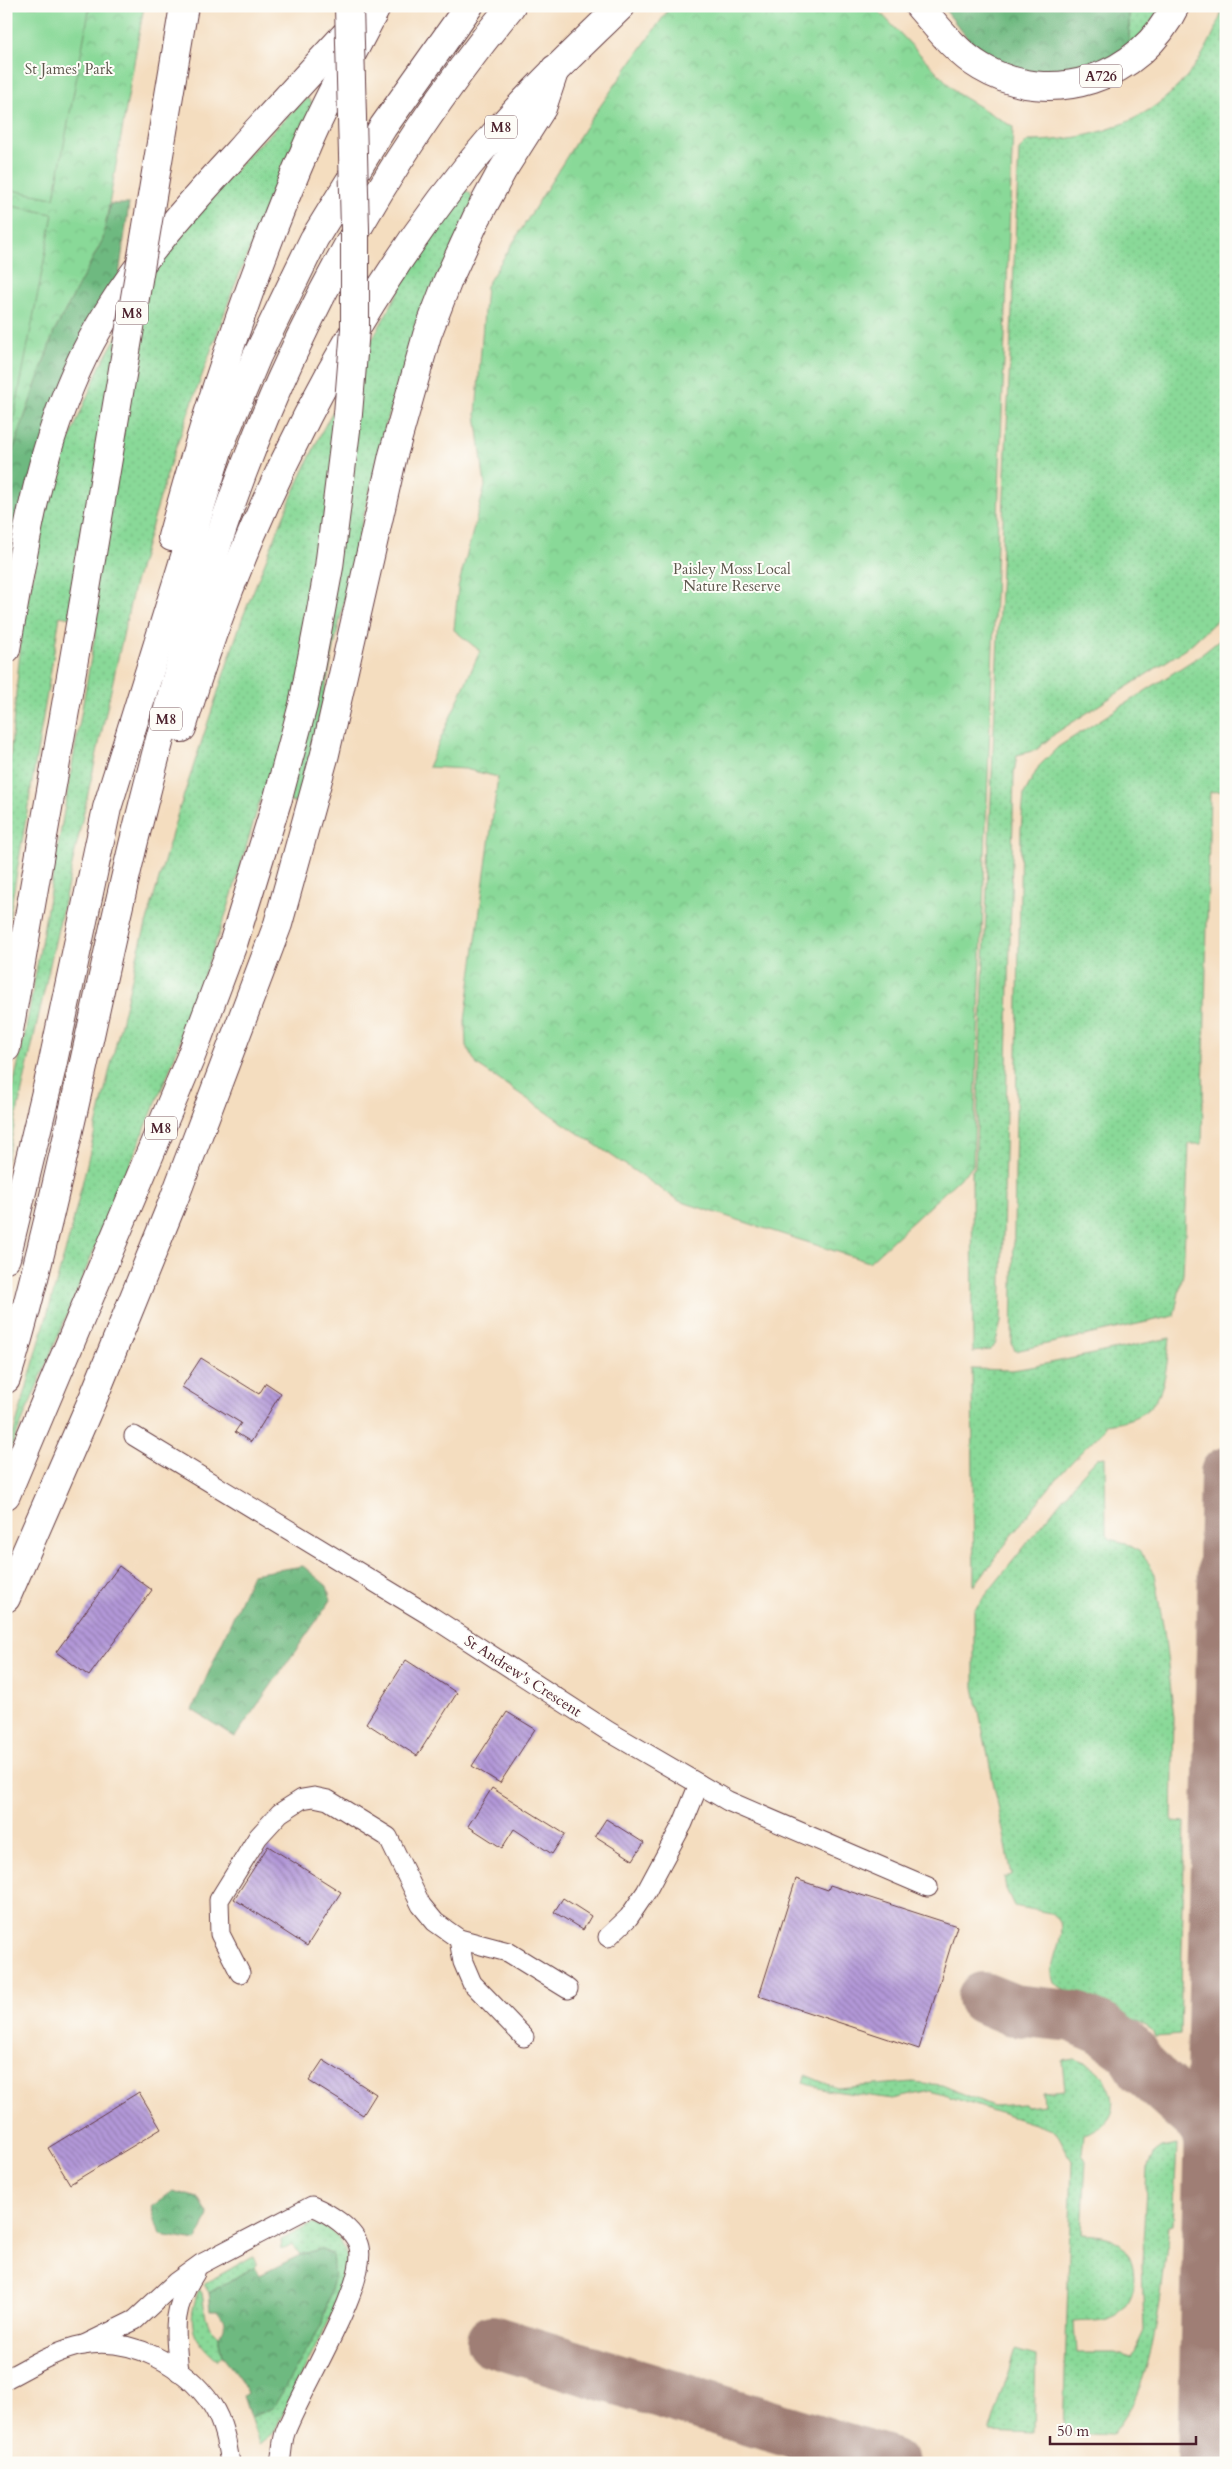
<svg xmlns="http://www.w3.org/2000/svg" width="1232" height="2469" font-family="Cardo,serif">
	<style>
		.grass { fill: url(#grass-dots); stroke: #6a7c62 }
		.forest { fill: url(#forest-crowns); stroke: #5c6c56 }
		.park { fill: url(#park-crowns); stroke: #6a7c62 }
		.garden { fill: #89d998; stroke: #6a7c62 }
		.lines { fill: none; stroke-linecap: round; stroke-linejoin: round }
		.taxiway { stroke: #9f7e75; stroke-width: 52 }
		.building { fill: url(#building-back-hatch) }
		.street-casing { stroke: #643c41; stroke-width: 21 }
		.primary-casing { stroke: #643c41; stroke-width: 30 }
		.highway-casing { stroke: #643c41; stroke-width: 30 }
		.street { stroke: #fff; stroke-width: 19 }
		.primary { stroke: #fff; stroke-width: 28 }
		.highway { stroke: #fff; stroke-width: 28 }
		.highway-bridge-casing { stroke: #643c41; stroke-width: 30; stroke-linecap: butt }
		.highway-bridge { stroke: #fff; stroke-width: 28 }
		.labels { text-anchor: middle; dominant-baseline: central; stroke-width: 4; stroke-linejoin: round; paint-order: stroke }
		.shield { fill: #fdfcf7; stroke: #806168; stroke-width: 1 }
		.shield-label { font-size: 14px; font-weight: bold; fill: #4a1f2b }
		.park-label { font-size: 15px; fill: #5d574c; stroke: #fdfcf7 }
		.street-label { font-size: 15px; fill: #4a1f2b; stroke: #fdfcf7 }
	</style>
	<defs>
		<pattern id="grass-dots" width="8" height="8" patternUnits="userSpaceOnUse" patternTransform="scale(1.25)"><rect width="8" height="8" fill="#89d998"/><path d="M2 2h.1M6 6h.1" fill="none" stroke="#78ba83" stroke-width="1.8" stroke-linecap="round"/></pattern>
		<pattern id="forest-crowns" width="20" height="18" patternUnits="userSpaceOnUse" patternTransform="scale(1.25)"><rect width="20" height="18" fill="#6eb980"/><path d="M2 6a3 3 0 1 1 6 0M12 15a3 3 0 1 1 6 0" fill="none" stroke="#5c9669"/></pattern>
		<pattern id="park-crowns" width="20" height="18" patternUnits="userSpaceOnUse" patternTransform="scale(1.25)"><rect width="20" height="18" fill="#89d998"/><path d="M2 6a3 3 0 1 1 6 0M12 15a3 3 0 1 1 6 0" fill="none" stroke="#78ba83"/></pattern>
		<pattern id="building-back-hatch" width="6" height="6" patternUnits="userSpaceOnUse" patternTransform="scale(1.25)"><rect width="6" height="6" fill="#b298d8"/><path d="M-1 5l2 2M0 0l6 6M5-1l2 2" fill="none" stroke="#937baf"/></pattern>
	</defs>
	<rect width="100%" height="100%" fill="#fdfcf7"/>
	<filter id="ink" filterUnits="userSpaceOnUse"><feTurbulence type="fractalNoise" baseFrequency=".02" numOctaves="2"/><feDisplacementMap in="SourceGraphic" scale="10" xChannelSelector="R" yChannelSelector="G"/><feConvolveMatrix kernelMatrix="1 2 1 2 8 2 1 2 1" color-interpolation-filters="sRGB"/></filter>
	<filter id="wash" filterUnits="userSpaceOnUse"><feTurbulence type="fractalNoise" baseFrequency=".0096" numOctaves="4" result="noise"/><feDisplacementMap in="SourceGraphic" scale="20" xChannelSelector="R" yChannelSelector="G"/><feGaussianBlur stdDeviation="1.12" result="paint"/><feColorMatrix in="noise" values="0 0 0 0 0 0 0 0 0 0 0 0 0 0 0 0 0 1.4 0 .05"/><feComposite in="paint" operator="in"/></filter>
	<g filter="url(#wash)">
		<rect width="100%" height="100%" fill="#f4ddbf"/>
		<g class="grass">
			<path d="M1129 6H1162L1129 53Z"/>
			<path d="M1224 6 1226 612 1187 648 1056 733 1036 750 1017 755 1014 773 1001 1322 995 1345 990 1350 973 1352 972 1170 975 1168 1019 150 1028 141C1124 141 1194 100 1224 6Z"/>
			<path d="M307 98 315 105 287 157 231 295 170 464 134 586 6 1163V1117L25 1034 97 623 60 616 6 937V801L22 629 49 494 61 459 100 366 158 264 249 154Z"/>
			<path d="M463 190 470 193 473 200 410 352 386 424 351 568 301 803 261 797 228 908 170 1069 6 1460 69 1238 139 949 177 816 242 619 291 498 322 431 429 236Z"/>
			<path d="M1226 635V791L1210 792 1202 1144H1189L1183 1274 1174 1316 1015 1351 1012 1343 1021 829 1024 794 1039 766 1058 747 1201 655Z"/>
			<path d="M1170 1338C1164 1389 1163 1418 1105 1424L1104 1430C1053 1475 1015 1533 974 1586L972 1369 1012 1370 1031 1367Z"/>
			<path d="M1105 1457 1106 1532 1110 1539 1126 1543 1140 1552 1150 1565 1154 1574 1164 1631 1174 1717 1172 1821 1185 1822 1180 2035 1155 2037 1152 2030 1146 2026 1069 1992 1054 1983C1046 1963 1065 1943 1060 1922L1050 1913 1014 1906 1006 1889 1004 1877 1012 1875 974 1687V1610L1083 1473 1097 1458Z"/>
			<path d="M1075 2059C1116 2070 1130 2122 1084 2135L1082 2153 1086 2161 1082 2234C1095 2235 1107 2235 1119 2243 1142 2260 1138 2309 1109 2318 1099 2322 1085 2321 1074 2322L1076 2353H1115L1131 2358 1144 2331 1142 2262 1147 2168 1154 2153 1161 2148 1177 2145 1173 2225 1169 2226C1161 2292 1157 2382 1112 2435L1063 2433 1072 2161 1056 2131 931 2091 893 2099 826 2090 803 2083 805 2075 837 2088 913 2082 942 2085 993 2106 1024 2104 1026 2107 1044 2105 1043 2092 1065 2090 1062 2061Z"/>
			<path d="M312 2224C343 2228 352 2258 346 2285L274 2432 259 2444 250 2417 273 2408 320 2249 300 2255 293 2244 282 2250 281 2240Z"/>
			<path d="M253 2256 257 2265 209 2293 204 2284Z"/>
			<path d="M199 2289 202 2293 206 2318 210 2328 218 2336 222 2356 217 2360C190 2337 187 2322 199 2289Z"/>
			<path d="M1015 2350 1036 2356 1034 2433 990 2431Z"/>
		</g>
		<g class="forest">
			<path d="M942 6H1129V53L1054 77 1014 70 972 44Z"/>
			<path d="M110 204H129L119 275 6 592V478L13 450 54 332 103 239Z"/>
			<path d="M303 1566 327 1586 331 1600 235 1737 192 1710 252 1574Z"/>
			<path d="M173 2191 198 2198 208 2215 197 2241 160 2235 151 2207Z"/>
			<path d="M320 2249 332 2254 334 2279 321 2326 273 2408 250 2417 243 2396 247 2393 238 2376 222 2356 218 2336C228 2326 225 2321 217 2310H211L209 2293 255 2266 260 2275 300 2255Z"/>
		</g>
		<g class="park">
			<path d="M6 6H144L103 239 54 332 13 450 6 478Z"/>
			<path d="M671 6H874L958 94 1013 127 973 1166 869 1262 679 1201 477 1065 466 1046 465 1021 498 777 465 769 428 767 480 651 454 630 458 587 485 486 476 414 486 286 584 129Z"/>
		</g>
		<g class="garden">
			<path d="M6 6H90L54 198 6 189Z"/>
			<path d="M6 205 53 214 6 459Z"/>
		</g>
		<g class="lines">
			<g class="taxiway">
				<path d="M983 1998 1013 2010 1072 2016 1102 2029 1131 2050 1143 2069 1200 2120 1207 2130 1211 2145"/>
				<path d="M492 2341 892 2463"/>
				<path d="M1203 2463 1226 1473"/>
			</g>
		</g>
		<g id="blocks">
			<g class="building">
				<path d="M201 1358 259 1394 266 1383 281 1393 251 1442 235 1432 241 1423 182 1387Z"/>
				<path d="M119 1566 152 1590 89 1676 56 1652Z"/>
				<path d="M406 1660 457 1693 417 1756 366 1723Z"/>
				<path d="M507 1712 535 1729 500 1783 472 1766Z"/>
				<path d="M492 1788 565 1834 552 1854 514 1829 502 1848 468 1826Z"/>
				<path d="M606 1819 644 1843 633 1860 595 1836Z"/>
				<path d="M268 1846 341 1892 307 1946 234 1899Z"/>
				<path d="M796 1879 828 1890 830 1885 957 1926 919 2049 759 1996Z"/>
				<path d="M563 1898 591 1916 583 1930 554 1912Z"/>
				<path d="M323 2060 376 2094 363 2115 309 2081Z"/>
				<path d="M139 2092 161 2129 70 2184 48 2148Z"/>
			</g>
		</g>
	</g>
	<g filter="url(#ink)">
		<use href="#blocks" fill-opacity="0" stroke="#643c41" stroke-width="1"/>
		<g class="lines">
			<defs>
				<g id="street">
					<path d="M134 1436 429 1615 608 1731 728 1801 928 1887"/>
					<path d="M608 1937 629 1917 646 1892 683 1823 699 1784"/>
					<path d="M459 1939 463 1962 472 1983 524 2037"/>
					<path d="M240 1973 220 1934 219 1900 258 1837 280 1813 302 1799 314 1797 328 1800 388 1837 421 1905 435 1922 459 1939 508 1952 568 1989"/>
					<path d="M84 2345 135 2320 176 2282 201 2264 312 2206C327 2212 355 2229 359 2247 368 2285 300 2391 285 2433 282 2442 282 2453 280 2463"/>
					<path d="M179 2372C175 2330 171 2310 195 2273"/>
					<path d="M6 2379C31 2366 56 2350 83 2345 131 2336 185 2365 212 2405 223 2422 227 2443 230 2463"/>
				</g>
				<path id="primary" d="M919 6C938 28 956 52 981 67 1051 109 1141 78 1175 6"/>
				<g id="highway">
					<path d="M172 537C209 402 253 270 309 141 329 95 354 51 377 6"/>
					<path d="M6 649C22 561 35 469 70 386 107 295 170 225 236 154 277 108 319 63 361 18"/>
					<path d="M182 728C243 521 352 299 494 135 534 89 578 48 621 6"/>
					<path d="M6 1048 81 619"/>
					<path d="M6 1258 51 1071 107 808 219 447 257 356 314 239 383 127 469 6"/>
					<path d="M6 1379C23 1327 35 1274 48 1221 78 1096 103 970 133 845 164 720 197 594 242 474 306 305 396 146 511 6"/>
					<path d="M6 1495 190 1059 234 941 278 798"/>
					<path d="M6 1598 94 1396 174 1199 278 924 325 754 393 455 427 335 448 280 476 219 502 171 542 108 555 69"/>
				</g>
			</defs>
			<use href="#street" class="street-casing"/>
			<use href="#primary" class="primary-casing"/>
			<use href="#highway" class="highway-casing"/>
			<use href="#street" class="street"/>
			<use href="#primary" class="primary"/>
			<use href="#highway" class="highway"/>
			<defs>
				<g id="highway-bridge">
					<path d="M81 619 184 6"/>
					<path d="M278 798 303 705 319 621 329 567 348 414 355 329V229L349 6"/>
				</g>
			</defs>
			<use href="#highway-bridge" class="highway-bridge-casing"/>
			<use href="#highway-bridge" class="highway-bridge"/>
		</g>
	</g>
	<g class="labels">
		<g class="shield">
			<rect x="1080" y="64.5" width="42" height="23" rx="4"/>
			<rect x="485" y="115.5" width="32" height="23" rx="4"/>
			<rect x="116" y="301.5" width="32" height="23" rx="4"/>
			<rect x="150" y="707.5" width="32" height="23" rx="4"/>
			<rect x="145" y="1116.5" width="32" height="23" rx="4"/>
		</g>
		<g class="shield-label">
			<text x="1101" y="76">A726</text>
			<text x="501" y="127">M8</text>
			<text x="132" y="313">M8</text>
			<text x="166" y="719">M8</text>
			<text x="161" y="1128">M8</text>
		</g>
		<g class="park-label">
			<text x="69" y="69">St James' Park</text>
			<text x="732" y="569">Paisley Moss Local<tspan x="732" dy="17">Nature Reserve</tspan></text>
		</g>
		<g class="street-label">
			<text transform="translate(523 1676) rotate(33)">St Andrew's Crescent</text>
		</g>
	</g>
	<rect width="1232" height="2469" fill="none" stroke="#fdfcf7" stroke-width="25"/>
	<path d="M1050 2436v8h146v-8" fill="none" stroke="#4a1f2b" stroke-width="2.5"/>
	<text x="1057" y="2436" font-size="15" fill="#4a1f2b" stroke="#fdfcf7" stroke-width="4" paint-order="stroke">50 m</text>
</svg>
